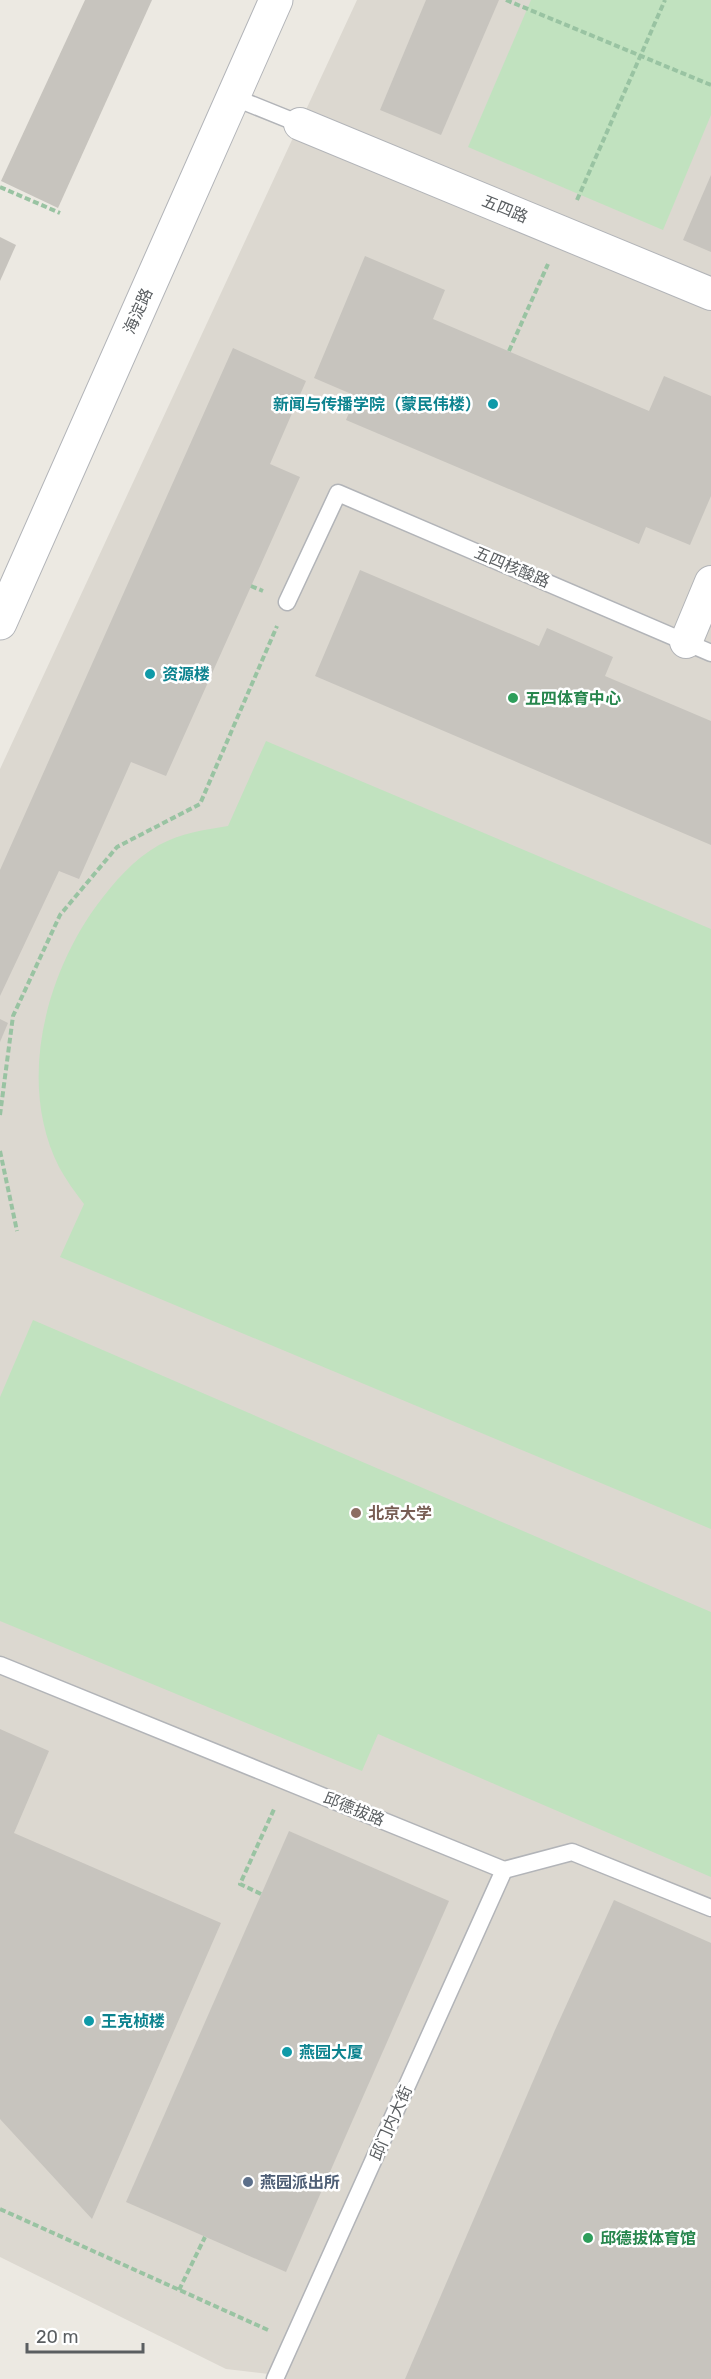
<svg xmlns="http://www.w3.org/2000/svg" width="711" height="2379" font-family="Rubik,'Noto Sans SC',sans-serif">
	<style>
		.education { fill: #dcd8d0 }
		.green { fill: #c1e2bf }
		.building { fill: #c7c4be }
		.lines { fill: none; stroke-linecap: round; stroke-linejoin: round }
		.service-casing { stroke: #b2b4b8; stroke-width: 19 }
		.minor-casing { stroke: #b2b4b8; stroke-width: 34 }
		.tertiary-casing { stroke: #b2b4b8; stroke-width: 35 }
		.path { stroke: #99c3a2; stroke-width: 4; stroke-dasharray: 6 3; stroke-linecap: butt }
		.service { stroke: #fff; stroke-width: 16 }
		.minor { stroke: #fff; stroke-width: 32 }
		.tertiary { stroke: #fff; stroke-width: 33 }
		.culture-dot { fill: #0f9aa8; stroke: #fff; stroke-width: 2 }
		.leisure-dot { fill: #2e9e5b; stroke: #fff; stroke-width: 2 }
		.education-dot { fill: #8d6e63; stroke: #fff; stroke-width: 2 }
		.service-dot { fill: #5c6f8a; stroke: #fff; stroke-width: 2 }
		.labels { text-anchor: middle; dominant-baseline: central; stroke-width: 5; stroke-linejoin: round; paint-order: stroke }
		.street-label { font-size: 16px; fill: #5a5e61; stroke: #fff }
		.culture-label { font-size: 16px; font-weight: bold; fill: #0d838f; stroke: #fff; text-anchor: start }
		.leisure-label { font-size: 16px; font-weight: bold; fill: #27864d; stroke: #fff; text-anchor: start }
		.education-label { font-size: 16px; font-weight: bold; fill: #785e54; stroke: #fff; text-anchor: start }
		.service-label { font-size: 16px; font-weight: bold; fill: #4e5e75; stroke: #fff; text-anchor: start }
	</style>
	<rect width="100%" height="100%" fill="#ece9e2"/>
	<path class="education" d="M357 0H711V2379H282L277 2375 226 2369 0 2257V769Z"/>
	<g class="green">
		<path d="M531 0H711V115L663 230 468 147Z"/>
		<path d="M266 741 711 929V1529L60 1257 84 1204C75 1192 66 1180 59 1167 17 1084 45 976 97 905 114 882 134 859 159 845 181 833 204 830 228 826Z"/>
		<path d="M33 1320 711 1612V1877L378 1734 362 1771 0 1621V1397Z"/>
	</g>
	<g class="building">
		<path d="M85 0H152L58 208 1 181Z"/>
		<path d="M426 0H499L441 135 380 110Z"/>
		<path d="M711 175V252L683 240Z"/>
		<path d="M0 237 16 245 0 281Z"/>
		<path d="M365 256 445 290 433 319 649 411 664 376 711 396V496L690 545 646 527 639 544 346 420 356 396 314 378Z"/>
		<path d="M233 348 306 381 270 464 300 477 166 776 131 762 79 879 59 871 0 996V870Z"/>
		<path d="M360 570 539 646 547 628 613 657 605 676 711 721V845L315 676Z"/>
		<path d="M0 1019 8 1023 0 1042Z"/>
		<path d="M0 1729 49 1751 14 1833 221 1923 92 2219 0 2119Z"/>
		<path d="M289 1831 449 1901 286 2272 126 2202Z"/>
		<path d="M614 1900 711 1943V2379H405L555 2030Z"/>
	</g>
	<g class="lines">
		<defs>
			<g id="service">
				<path d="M233 97 300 124"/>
				<path d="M287 602 338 493 711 653"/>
				<path d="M0 1665 504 1870 572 1852 711 1908"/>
				<path d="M275 2379 504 1870"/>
			</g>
			<g id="minor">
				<path d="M300 124 711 294"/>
				<path d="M686 642 711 582"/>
			</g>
			<path id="tertiary" d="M0 623 276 0"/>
		</defs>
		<use href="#service" class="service-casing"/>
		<use href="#minor" class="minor-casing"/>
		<use href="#tertiary" class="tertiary-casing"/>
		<g class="path">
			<path d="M506 0 711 85"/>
			<path d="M0 187 60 213"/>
			<path d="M577 200 665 0"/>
			<path d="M509 351 548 264"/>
			<path d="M251 586 263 591"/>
			<path d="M0 1115 13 1016 60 915 117 847 200 804 277 626"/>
			<path d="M0 1151 17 1231"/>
			<path d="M261 1894 240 1884 275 1807"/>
			<path d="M0 2209 268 2330"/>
			<path d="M179 2290 205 2237"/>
		</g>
		<use href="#service" class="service"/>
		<use href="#minor" class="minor"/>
		<use href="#tertiary" class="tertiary"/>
	</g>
	<g class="culture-dot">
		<circle cx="493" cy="404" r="6"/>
		<circle cx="150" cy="674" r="6"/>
		<circle cx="89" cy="2021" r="6"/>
		<circle cx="287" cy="2052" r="6"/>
	</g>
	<g class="leisure-dot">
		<circle cx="513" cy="698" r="6"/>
		<circle cx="588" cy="2238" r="6"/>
	</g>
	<circle class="education-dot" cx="356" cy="1513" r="6"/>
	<circle class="service-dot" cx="248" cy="2182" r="6"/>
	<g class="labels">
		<g class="street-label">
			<text transform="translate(505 209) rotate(22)">五四路</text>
			<text transform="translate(138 311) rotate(-66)">海淀路</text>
			<text transform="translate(512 567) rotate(23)">五四核酸路</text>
			<text transform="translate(354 1809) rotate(22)">邱德拔路</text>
			<text transform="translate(391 2123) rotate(-66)">邱门内大街</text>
		</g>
		<g class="culture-label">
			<text x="481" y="404" text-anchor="end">新闻与传播学院（蒙民伟楼）</text>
			<text x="162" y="674">资源楼</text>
			<text x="101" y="2021">王克桢楼</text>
			<text x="299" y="2052">燕园大厦</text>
		</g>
		<g class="leisure-label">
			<text x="525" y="698">五四体育中心</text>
			<text x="600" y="2238">邱德拔体育馆</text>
		</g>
		<g class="education-label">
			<text x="368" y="1513">北京大学</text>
		</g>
		<g class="service-label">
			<text x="260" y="2182">燕园派出所</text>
		</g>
	</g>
	<path d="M27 2343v9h116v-9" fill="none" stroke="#5a5e61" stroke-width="3"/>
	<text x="36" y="2343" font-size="18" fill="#5a5e61" stroke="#ffffff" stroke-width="4.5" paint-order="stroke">20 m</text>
</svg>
